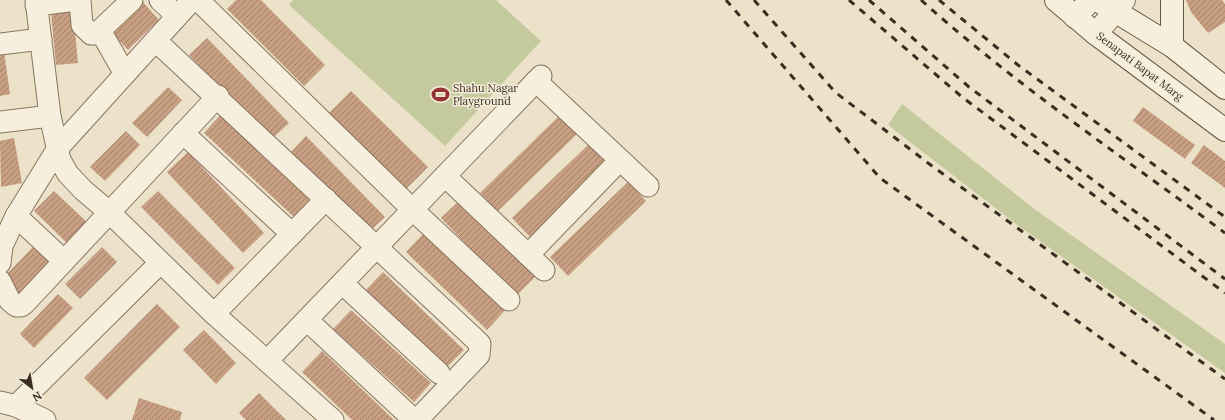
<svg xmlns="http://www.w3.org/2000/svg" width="1225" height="420" font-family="Lora,serif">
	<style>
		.grass { fill: #c5ca9e }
		.building { fill: url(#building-hatch) }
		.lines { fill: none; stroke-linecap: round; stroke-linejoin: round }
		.minor-casing { stroke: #88755f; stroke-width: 23 }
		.tertiary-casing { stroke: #88755f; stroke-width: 24 }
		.secondary-casing { stroke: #6a5642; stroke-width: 24 }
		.minor { stroke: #f7efdd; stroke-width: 21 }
		.tertiary { stroke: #f7efdd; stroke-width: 22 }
		.secondary { stroke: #f7efdd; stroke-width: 22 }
		.rail { stroke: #3a2d22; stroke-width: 3; stroke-dasharray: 7 7; stroke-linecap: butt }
		.labels { text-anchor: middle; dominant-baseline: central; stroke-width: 3; stroke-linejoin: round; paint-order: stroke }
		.street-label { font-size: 11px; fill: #3a2d22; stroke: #f4ecd9 }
		.poi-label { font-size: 11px; fill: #3a2d22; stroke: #f4ecd9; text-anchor: start }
	</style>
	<defs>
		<pattern id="building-hatch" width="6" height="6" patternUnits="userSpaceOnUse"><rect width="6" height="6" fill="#c89f82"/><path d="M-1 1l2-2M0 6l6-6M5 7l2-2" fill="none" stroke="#a3826a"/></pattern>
	</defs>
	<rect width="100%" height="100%" fill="#ece2ca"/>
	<g class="grass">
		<path d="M293 0H496L541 41 445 146 289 5Z"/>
		<path d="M902 104 1033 208 1225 344V373L1016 224 888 125Z"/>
	</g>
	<g class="building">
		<path d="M236 0H261L325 65 304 86 227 9Z"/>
		<path d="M1186 0H1222L1225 4V22L1208 33 1191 12Z"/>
		<path d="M142 1 159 20 128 50 110 31Z"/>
		<path d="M73 10 78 63 56 65 51 13Z"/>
		<path d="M207 38 289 123 271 140 189 55Z"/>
		<path d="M4 52 10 94 0 96V53Z"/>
		<path d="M168 87 182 100 147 137 132 123Z"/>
		<path d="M351 91 428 167 406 189 329 113Z"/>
		<path d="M1143 107 1195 145 1185 159 1133 121Z"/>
		<path d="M224 111 315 196 294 217 204 133Z"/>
		<path d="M560 115 577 134 498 211 480 193Z"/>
		<path d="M126 131 140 145 105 181 90 167Z"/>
		<path d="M306 136 385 217 368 233 290 153Z"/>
		<path d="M14 138 22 183 1 187 0 141Z"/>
		<path d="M590 143 608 161 530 237 512 218Z"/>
		<path d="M1204 145 1225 161V188L1191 163Z"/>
		<path d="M188 152 264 233 243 253 167 172Z"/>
		<path d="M628 182 646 201 568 276 550 257Z"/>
		<path d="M54 191 91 226 71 247 34 211Z"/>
		<path d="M158 191 235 268 218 285 141 207Z"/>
		<path d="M460 200 535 277 516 296 441 218Z"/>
		<path d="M426 231 507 308 487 330 406 252Z"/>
		<path d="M34 246 53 264 20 298 1 280Z"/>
		<path d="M102 247 117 262 80 299 65 284Z"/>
		<path d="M383 272 464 350 446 368 366 290Z"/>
		<path d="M58 294 73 308 34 348 20 334Z"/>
		<path d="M157 304 180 327 107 400 84 378Z"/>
		<path d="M351 310 431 383 414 402 333 329Z"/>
		<path d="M204 330 236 363 216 384 183 350Z"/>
		<path d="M322 351 394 420H352L302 372Z"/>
		<path d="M259 393 286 420H246L239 413Z"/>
		<path d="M139 398 182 412 180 420H132Z"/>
	</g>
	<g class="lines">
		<defs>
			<g id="minor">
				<path d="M36 0 50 116 60 160 68 174 83 190 109 212 214 314 333 420"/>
				<path d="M80 0 82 25 91 34H96L132 0"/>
				<path d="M160 0 177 16"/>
				<path d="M198 0 413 210 509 300"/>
				<path d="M36 5 77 0"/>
				<path d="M101 32 125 74"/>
				<path d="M156 41 476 340 480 344 479 355 417 420"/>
				<path d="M0 44 41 39"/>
				<path d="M536 81 648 186"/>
				<path d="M0 122 50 116"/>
				<path d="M183 133 292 234"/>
				<path d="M445 176 544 270"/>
				<path d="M16 216 64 261"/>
				<path d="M528 255 620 160"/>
				<path d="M0 263 2 246 16 216 58 148 192 0"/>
				<path d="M0 281 10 301 16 306H21L25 303 218 96"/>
				<path d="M342 283 439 373"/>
				<path d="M214 314 326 199"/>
				<path d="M307 320 414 420"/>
				<path d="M267 361 541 76"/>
				<path d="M0 402 16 406 45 420"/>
				<path d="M16 406 160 263"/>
			</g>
			<g id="tertiary">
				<path d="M1075 17 1091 0"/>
				<path d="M1096 34 1124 0"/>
			</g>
			<g id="secondary">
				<path d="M1056 0 1096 34 1225 130"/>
				<path d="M1097 0 1172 46 1225 88"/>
				<path d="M1172 0V46"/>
			</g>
		</defs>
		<use href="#minor" class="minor-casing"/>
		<use href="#tertiary" class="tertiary-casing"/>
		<use href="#secondary" class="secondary-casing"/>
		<use href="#minor" class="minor"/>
		<use href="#tertiary" class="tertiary"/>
		<use href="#secondary" class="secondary"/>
		<g class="rail">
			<path d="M726 0 880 178 1214 420"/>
			<path d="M754 0 835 92 928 163 1225 379"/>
			<path d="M849 0 962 97 1225 293"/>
			<path d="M869 0 969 87 1225 279"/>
			<path d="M921 0C1016 85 1123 157 1225 233"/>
			<path d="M939 0 1018 65 1225 217"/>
		</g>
	</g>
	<defs>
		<symbol id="stadium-bare" viewBox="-9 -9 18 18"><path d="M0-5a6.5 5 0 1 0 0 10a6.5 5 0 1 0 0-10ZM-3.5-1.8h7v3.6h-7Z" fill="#933334" stroke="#f4ecd9" stroke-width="2.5" paint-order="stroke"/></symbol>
	</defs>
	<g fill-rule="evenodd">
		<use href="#stadium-bare" x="428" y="82" width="25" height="25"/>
	</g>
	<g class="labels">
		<g class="street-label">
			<text transform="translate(1140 66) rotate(37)">Senapati Bapat Marg</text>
		</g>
		<g class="poi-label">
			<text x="453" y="88">Shahu Nagar<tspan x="453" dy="13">Playground</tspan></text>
		</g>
	</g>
	<g transform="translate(32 388) rotate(149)" stroke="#f4ecd9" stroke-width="3" paint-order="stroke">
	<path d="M0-3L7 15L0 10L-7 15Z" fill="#3a2d22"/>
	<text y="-6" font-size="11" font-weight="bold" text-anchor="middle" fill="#3a2d22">N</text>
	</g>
</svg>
